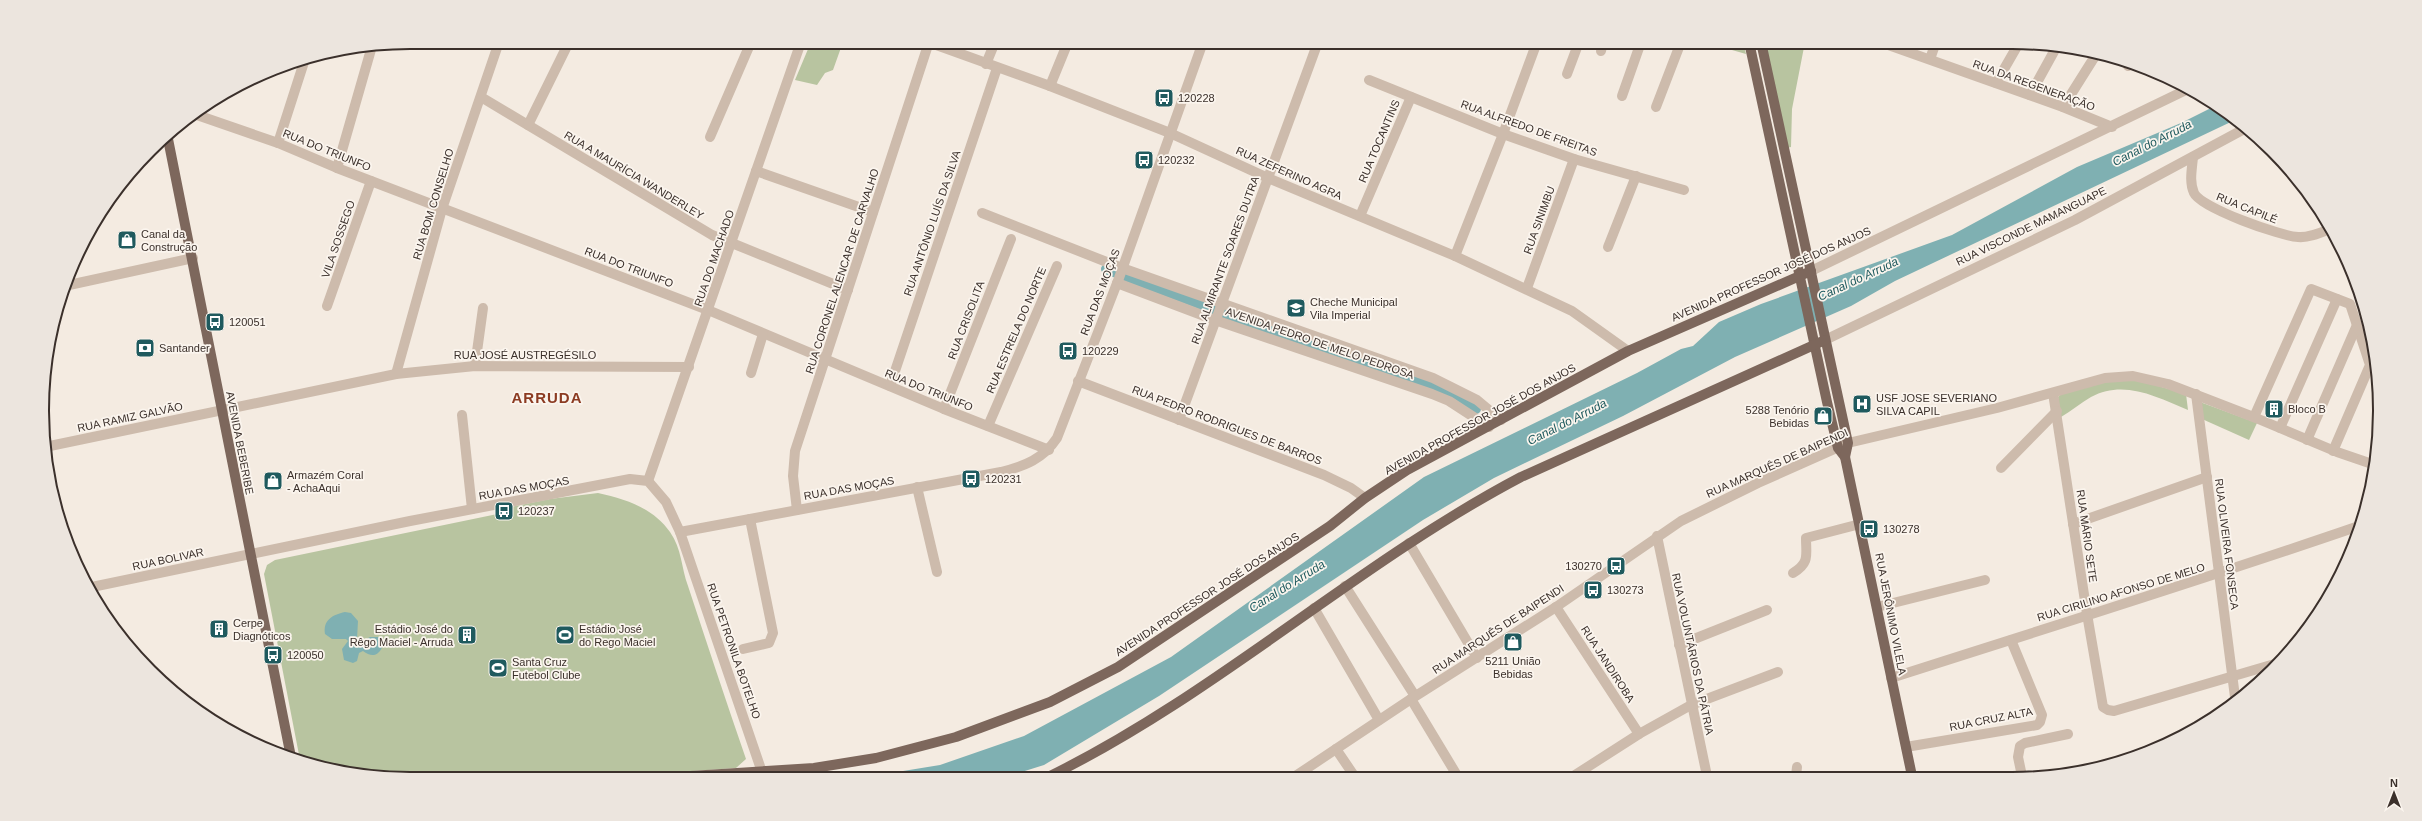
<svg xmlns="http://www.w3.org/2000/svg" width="2422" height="821" font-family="Arial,sans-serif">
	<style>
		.green { fill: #b8c4a0 }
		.water { fill: #7fb0b2 }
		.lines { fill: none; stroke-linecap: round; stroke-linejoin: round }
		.canal { stroke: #7fb0b2; stroke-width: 10 }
		.major-tunnel { stroke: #cfc6bd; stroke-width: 10; stroke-dasharray: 10 5; stroke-linecap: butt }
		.minor { stroke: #cdbbac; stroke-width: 10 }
		.major { stroke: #7d675c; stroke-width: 10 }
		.labels { text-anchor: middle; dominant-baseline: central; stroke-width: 3.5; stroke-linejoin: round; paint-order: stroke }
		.street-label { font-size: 11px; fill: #3b302b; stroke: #fbf5ee }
		.poi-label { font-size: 11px; fill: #3b302b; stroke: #fbf5ee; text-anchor: start }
		.water-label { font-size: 12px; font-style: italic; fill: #1f5a5e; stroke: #fbf5ee }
		.district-label { font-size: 15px; font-weight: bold; letter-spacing: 1px; fill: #8c3b22; stroke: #fbf5ee }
		.rim { fill: none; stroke: #3b302b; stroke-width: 2 }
	</style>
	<rect width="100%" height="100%" fill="#f4ebe1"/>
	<g class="green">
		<path d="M811 42H843L833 70 825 73 817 85 795 80Z"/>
		<path d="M1704 42H1743L1746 54Z"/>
		<path d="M1769 42H1805L1792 109 1791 147 1787 148 1767 52Z"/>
		<path d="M2127 377 2186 394 2188 410C2157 397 2124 379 2091 397 2081 403 2071 411 2061 417L2058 397 2063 392Z"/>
		<path d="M2200 402 2257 423 2249 440 2202 419Z"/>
		<path d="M598 493C626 499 653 508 670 532 682 549 681 567 688 586 707 644 726 701 746 759L736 768 678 772 673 778 410 779 338 772 300 760 264 574 267 565 275 560 507 512 506 508 550 499Z"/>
	</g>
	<g class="water">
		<path d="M2217 105 2235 120 1895 281 1851 306 1735 357 1623 416 1494 478 1423 520 1159 696 1044 765 1002 778H860L940 765 1024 736 1171 657 1424 477 1637 373 1681 349 1693 346 1719 322 1761 304 1952 235 2077 167 2181 123Z"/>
		<path d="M345 612 351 613 358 621 357 639 363 641 370 637H379L383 645C379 656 372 658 363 651L359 653 357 661 353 663 344 660 342 649 348 641 346 639H332L325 634C323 620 332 615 345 612Z"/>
	</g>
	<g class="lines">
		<path class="canal" d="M1106 269 1352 361 1457 395 1476 409"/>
		<path class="major-tunnel" d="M644 779 675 777"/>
		<g class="minor">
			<path d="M928 42 1050 86 1170 133 1268 178 1455 256 1572 311 1628 351"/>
			<path d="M1880 42 2063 107 2112 127"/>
			<path d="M1601 51 1603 42"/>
			<path d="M1930 59 1936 42"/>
			<path d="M986 64 995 42"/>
			<path d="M2128 66 2132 64"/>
			<path d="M1567 74 1579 42"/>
			<path d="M1369 80 1503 134 1574 159 1684 190"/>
			<path d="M1996 83 2019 43"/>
			<path d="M1050 86 1068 42"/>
			<path d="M2030 95 2057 46"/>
			<path d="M1622 96 1641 42"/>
			<path d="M481 97 712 235 848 290"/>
			<path d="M1656 107 1681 42"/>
			<path d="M2063 107 2097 53"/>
			<path d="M197 115 278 143 337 168 708 310 944 409 1049 450"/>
			<path d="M528 125 569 42"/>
			<path d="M710 137 751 42"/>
			<path d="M278 143 305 59"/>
			<path d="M2193 157C2192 169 2189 182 2194 193 2201 208 2280 236 2298 237 2309 238 2320 233 2330 229"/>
			<path d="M337 168 372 46"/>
			<path d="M756 171 873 212"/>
			<path d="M982 213 1122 268 1433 378 1477 400 1501 420"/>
			<path d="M1360 216 1411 97"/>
			<path d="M1608 247 1636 176"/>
			<path d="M1455 256 1503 134 1537 42"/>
			<path d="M1811 271 2188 89"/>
			<path d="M1117 283 1215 320 1432 394 1449 401 1489 427"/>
			<path d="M69 285 193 258"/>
			<path d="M1527 288 1574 159"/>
			<path d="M327 306 371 181"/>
			<path d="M1825 340 2075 220 2246 128"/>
			<path d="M475 366 483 308"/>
			<path d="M751 373 763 334"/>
			<path d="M396 374 442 209 499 42"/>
			<path d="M1078 381 1324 475 1351 488 1365 498"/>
			<path d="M890 386 997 68"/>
			<path d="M2053 393 2087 614 2103 707 2108 710 2114 711 2278 663"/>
			<path d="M2196 394 2235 697"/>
			<path d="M944 409 1011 239"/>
			<path d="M462 415 472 509"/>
			<path d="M2254 417 2311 289 2350 304 2370 365 2333 451"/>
			<path d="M1179 420 1318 42"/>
			<path d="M988 426 1057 266"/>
			<path d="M2280 428 2337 299"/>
			<path d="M2307 440 2357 325"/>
			<path d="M44 443 57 511"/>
			<path d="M45 447 396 374 475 366 689 367"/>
			<path d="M2001 468 2057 411"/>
			<path d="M648 481 801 42"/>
			<path d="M917 487 937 572"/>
			<path d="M797 510 793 476 795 451 929 42"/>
			<path d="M2073 524 2207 477"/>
			<path d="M680 532 1001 472C1025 466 1043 459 1057 438L1119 278 1203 42"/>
			<path d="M1657 536 1707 776"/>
			<path d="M1409 543 1477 658"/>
			<path d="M1793 573C1810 563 1806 555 1806 538L1860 524"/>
			<path d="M1345 586 1415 696"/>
			<path d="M92 587 410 521 630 479 648 481 666 502 680 532 764 778"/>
			<path d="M1556 607 1639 734"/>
			<path d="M1877 607 1985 580"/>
			<path d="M1314 608 1379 720"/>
			<path d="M1679 645 1767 610"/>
			<path d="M743 649 769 643 773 633 750 519"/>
			<path d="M1891 678C2047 628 2202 580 2356 527"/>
			<path d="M1411 699 1458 777"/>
			<path d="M1906 747 2037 725 2040 722 2042 715 2011 640"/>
			<path d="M1336 749 1355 777"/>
			<path d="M1796 776 1797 767"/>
			<path d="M2022 776 2018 757 2020 746 2025 743 2068 734"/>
			<path d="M1294 777 1411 699 1556 607 1681 521 1758 483 1848 443 1997 408 2105 378 2133 376 2168 384 2256 418 2337 452 2375 465"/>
			<path d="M1572 777 1639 734 1691 705 1778 672"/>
		</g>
		<g class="major">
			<path d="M1749 42 1827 402 1838 448 1845 457 1912 776"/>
			<path d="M1761 42 1848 443 1845 457"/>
			<path d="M167 134 291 757"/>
			<path d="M675 777 814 768 876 758 956 737 1050 702 1118 667 1330 526 1365 498 1407 470 1628 351 1811 271"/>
			<path d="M1046 778C1215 696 1354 565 1521 477L1825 340"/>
		</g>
	</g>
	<defs>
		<symbol id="bus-square" viewBox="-11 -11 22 22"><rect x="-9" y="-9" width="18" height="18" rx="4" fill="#1f5a5e" stroke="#fbf5ee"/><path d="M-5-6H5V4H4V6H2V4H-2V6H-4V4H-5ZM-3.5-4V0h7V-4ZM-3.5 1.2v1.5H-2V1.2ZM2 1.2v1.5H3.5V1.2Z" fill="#fff"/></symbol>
		<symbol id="shop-square" viewBox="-11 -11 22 22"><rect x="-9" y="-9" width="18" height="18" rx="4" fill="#1f5a5e" stroke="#fbf5ee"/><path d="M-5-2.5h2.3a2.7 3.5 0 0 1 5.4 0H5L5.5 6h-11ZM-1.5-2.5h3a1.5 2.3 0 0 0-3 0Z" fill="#fff"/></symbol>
		<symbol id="school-square" viewBox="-11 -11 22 22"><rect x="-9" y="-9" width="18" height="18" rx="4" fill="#1f5a5e" stroke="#fbf5ee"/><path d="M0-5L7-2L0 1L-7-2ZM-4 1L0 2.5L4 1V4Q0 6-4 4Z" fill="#fff"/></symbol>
		<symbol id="bank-square" viewBox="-11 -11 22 22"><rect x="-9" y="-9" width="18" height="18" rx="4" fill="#1f5a5e" stroke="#fbf5ee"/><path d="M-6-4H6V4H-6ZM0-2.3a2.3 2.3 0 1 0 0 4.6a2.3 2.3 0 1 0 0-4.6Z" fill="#fff"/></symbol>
		<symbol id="hospital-square" viewBox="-11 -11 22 22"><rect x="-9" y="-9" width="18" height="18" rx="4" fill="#1f5a5e" stroke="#fbf5ee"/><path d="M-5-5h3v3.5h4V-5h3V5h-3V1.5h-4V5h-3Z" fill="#fff"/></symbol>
		<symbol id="building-square" viewBox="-11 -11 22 22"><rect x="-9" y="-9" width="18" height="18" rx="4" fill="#1f5a5e" stroke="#fbf5ee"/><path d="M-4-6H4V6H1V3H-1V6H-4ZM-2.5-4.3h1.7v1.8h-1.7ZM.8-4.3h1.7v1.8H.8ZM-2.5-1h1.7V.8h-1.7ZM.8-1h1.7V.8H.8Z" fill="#fff"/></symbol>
		<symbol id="stadium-square" viewBox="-11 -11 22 22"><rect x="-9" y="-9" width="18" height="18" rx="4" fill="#1f5a5e" stroke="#fbf5ee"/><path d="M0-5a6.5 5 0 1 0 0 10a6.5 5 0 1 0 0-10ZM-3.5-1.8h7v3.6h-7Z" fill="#fff"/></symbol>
	</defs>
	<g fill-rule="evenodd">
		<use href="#bus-square" x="1153" y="87" width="22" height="22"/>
		<use href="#bus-square" x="1133" y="149" width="22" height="22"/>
		<use href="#shop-square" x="116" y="229" width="22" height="22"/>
		<use href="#school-square" x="1285" y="297" width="22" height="22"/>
		<use href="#bus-square" x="204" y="311" width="22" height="22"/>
		<use href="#bank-square" x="134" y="337" width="22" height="22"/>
		<use href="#bus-square" x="1057" y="340" width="22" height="22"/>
		<use href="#hospital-square" x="1851" y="393" width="22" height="22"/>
		<use href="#building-square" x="2263" y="398" width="22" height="22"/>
		<use href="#shop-square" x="1812" y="405" width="22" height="22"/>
		<use href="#bus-square" x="960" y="468" width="22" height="22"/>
		<use href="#shop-square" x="262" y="470" width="22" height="22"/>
		<use href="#bus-square" x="493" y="500" width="22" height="22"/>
		<use href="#bus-square" x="1858" y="518" width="22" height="22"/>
		<use href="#bus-square" x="1605" y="555" width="22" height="22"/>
		<use href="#bus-square" x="1582" y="579" width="22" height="22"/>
		<use href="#building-square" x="208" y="618" width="22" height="22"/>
		<use href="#building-square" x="456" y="624" width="22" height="22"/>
		<use href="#stadium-square" x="554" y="624" width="22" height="22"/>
		<use href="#shop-square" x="1502" y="631" width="22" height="22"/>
		<use href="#bus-square" x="262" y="644" width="22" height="22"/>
		<use href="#stadium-square" x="487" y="657" width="22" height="22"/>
	</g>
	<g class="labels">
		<g class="street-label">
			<text transform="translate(2034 85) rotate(20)">RUA DA REGENERAÇÃO</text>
			<text transform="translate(1529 128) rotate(20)">RUA ALFREDO DE FREITAS</text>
			<text transform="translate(1379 141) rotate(-67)">RUA TOCANTINS</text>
			<text transform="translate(327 150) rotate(22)">RUA DO TRIUNFO</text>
			<text transform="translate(1289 173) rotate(24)">RUA ZEFERINO AGRA</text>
			<text transform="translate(634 175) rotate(31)">RUA A MAURÍCIA WANDERLEY</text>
			<text transform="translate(433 204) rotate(-73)">RUA BOM CONSELHO</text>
			<text transform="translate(2247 208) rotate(22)">RUA CAPILÉ</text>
			<text transform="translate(1539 220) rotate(-70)">RUA SINIMBU</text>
			<text transform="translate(932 223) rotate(-71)">RUA ANTÔNIO LUÍS DA SILVA</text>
			<text transform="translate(2031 226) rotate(-26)">RUA VISCONDE MAMANGUAPE</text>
			<text transform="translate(338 239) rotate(-71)">VILA SOSSEGO</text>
			<text transform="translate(714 258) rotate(-71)">RUA DO MACHADO</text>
			<text transform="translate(1225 260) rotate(-70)">RUA ALMIRANTE SOARES DUTRA</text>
			<text transform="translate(629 267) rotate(21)">RUA DO TRIUNFO</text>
			<text transform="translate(842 271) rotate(-72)">RUA CORONEL ALENCAR DE CARVALHO</text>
			<text transform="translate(1771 274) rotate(-24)">AVENIDA PROFESSOR JOSÉ DOS ANJOS</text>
			<text transform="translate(1100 292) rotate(-69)">RUA DAS MOÇAS</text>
			<text transform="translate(966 320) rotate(-69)">RUA CRISOLITA</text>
			<text transform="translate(1016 330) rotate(-67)">RUA ESTRELA DO NORTE</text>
			<text transform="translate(1320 343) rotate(19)">AVENIDA PEDRO DE MELO PEDROSA</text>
			<text x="525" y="355">RUA JOSÉ AUSTREGÉSILO</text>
			<text transform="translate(929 390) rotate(22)">RUA DO TRIUNFO</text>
			<text transform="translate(130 417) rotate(-12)">RUA RAMIZ GALVÃO</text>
			<text transform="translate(1480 419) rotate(-29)">AVENIDA PROFESSOR JOSÉ DOS ANJOS</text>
			<text transform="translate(1227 425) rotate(21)">RUA PEDRO RODRIGUES DE BARROS</text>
			<text transform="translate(240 443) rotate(79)">AVENIDA BEBERIBE</text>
			<text transform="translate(1777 463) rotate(-24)">RUA MARQUÊS DE BAIPENDI</text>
			<text transform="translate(524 488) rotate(-10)">RUA DAS MOÇAS</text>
			<text transform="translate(849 488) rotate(-10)">RUA DAS MOÇAS</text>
			<text transform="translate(2087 536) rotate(82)">RUA MÁRIO SETE</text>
			<text transform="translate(2227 544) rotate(83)">RUA OLIVEIRA FONSECA</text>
			<text transform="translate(168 559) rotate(-12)">RUA BOLIVAR</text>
			<text transform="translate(2121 592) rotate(-17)">RUA CIRILINO AFONSO DE MELO</text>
			<text transform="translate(1207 594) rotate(-33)">AVENIDA PROFESSOR JOSÉ DOS ANJOS</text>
			<text transform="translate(1891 614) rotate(79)">RUA JERÔNIMO VILELA</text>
			<text transform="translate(1498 629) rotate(-33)">RUA MARQUÊS DE BAIPENDI</text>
			<text transform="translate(734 651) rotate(71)">RUA PETRONILA BOTELHO</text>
			<text transform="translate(1693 654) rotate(78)">RUA VOLUNTÁRIOS DA PÁTRIA</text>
			<text transform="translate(1608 664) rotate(57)">RUA JANDIROBA</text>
			<text transform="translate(1991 719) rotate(-11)">RUA CRUZ ALTA</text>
		</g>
		<g class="poi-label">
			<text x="1178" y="98">120228</text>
			<text x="1158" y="160">120232</text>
			<text x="141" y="234">Canal da<tspan x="141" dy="13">Construção</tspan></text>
			<text x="1310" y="302">Cheche Municipal<tspan x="1310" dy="13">Vila Imperial</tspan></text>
			<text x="229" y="322">120051</text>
			<text x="159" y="348">Santander</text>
			<text x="1082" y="351">120229</text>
			<text x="1876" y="398">USF JOSE SEVERIANO<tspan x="1876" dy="13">SILVA CAPIL</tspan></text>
			<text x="2288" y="409">Bloco B</text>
			<text x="1809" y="410" text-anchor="end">5288 Tenório<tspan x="1809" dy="13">Bebidas</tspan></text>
			<text x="287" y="475">Armazém Coral<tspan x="287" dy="13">- AchaAqui</tspan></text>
			<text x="985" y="479">120231</text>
			<text x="518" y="511">120237</text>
			<text x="1883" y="529">130278</text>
			<text x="1602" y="566" text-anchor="end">130270</text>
			<text x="1607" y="590">130273</text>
			<text x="233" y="623">Cerpe<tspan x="233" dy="13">Diagnóticos</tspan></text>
			<text x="453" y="629" text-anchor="end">Estádio José do<tspan x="453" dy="13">Rêgo Maciel - Arruda</tspan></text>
			<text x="579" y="629">Estádio José<tspan x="579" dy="13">do Rego Maciel</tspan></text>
			<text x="287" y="655">120050</text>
			<text x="1513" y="661" text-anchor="middle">5211 União<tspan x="1513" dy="13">Bebidas</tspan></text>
			<text x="512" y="662">Santa Cruz<tspan x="512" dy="13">Futebol Clube</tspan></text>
		</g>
		<g class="water-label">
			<text transform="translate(2152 143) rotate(-27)">Canal do Arruda</text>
			<text transform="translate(1858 279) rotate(-25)">Canal do Arruda</text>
			<text transform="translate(1567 422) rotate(-27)">Canal do Arruda</text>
			<text transform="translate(1287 586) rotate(-32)">Canal do Arruda</text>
		</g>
		<g class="district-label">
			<text x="547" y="397">ARRUDA</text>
		</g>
	</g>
	<path d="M0 0H2422V821H0ZM410 49H2012A361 361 0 0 1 2373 410V411A361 361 0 0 1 2012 772H410A361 361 0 0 1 49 411V410A361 361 0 0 1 410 49Z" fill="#ece5de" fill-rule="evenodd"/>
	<path class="rim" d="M410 49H2012A361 361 0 0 1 2373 410V411A361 361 0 0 1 2012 772H410A361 361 0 0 1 49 411V410A361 361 0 0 1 410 49Z"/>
	<g transform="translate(2394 793)" stroke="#fbf5ee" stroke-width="3" paint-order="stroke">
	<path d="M0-3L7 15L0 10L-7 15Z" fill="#3b302b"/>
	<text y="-6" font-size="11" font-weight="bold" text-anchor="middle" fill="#3b302b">N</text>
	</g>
</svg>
